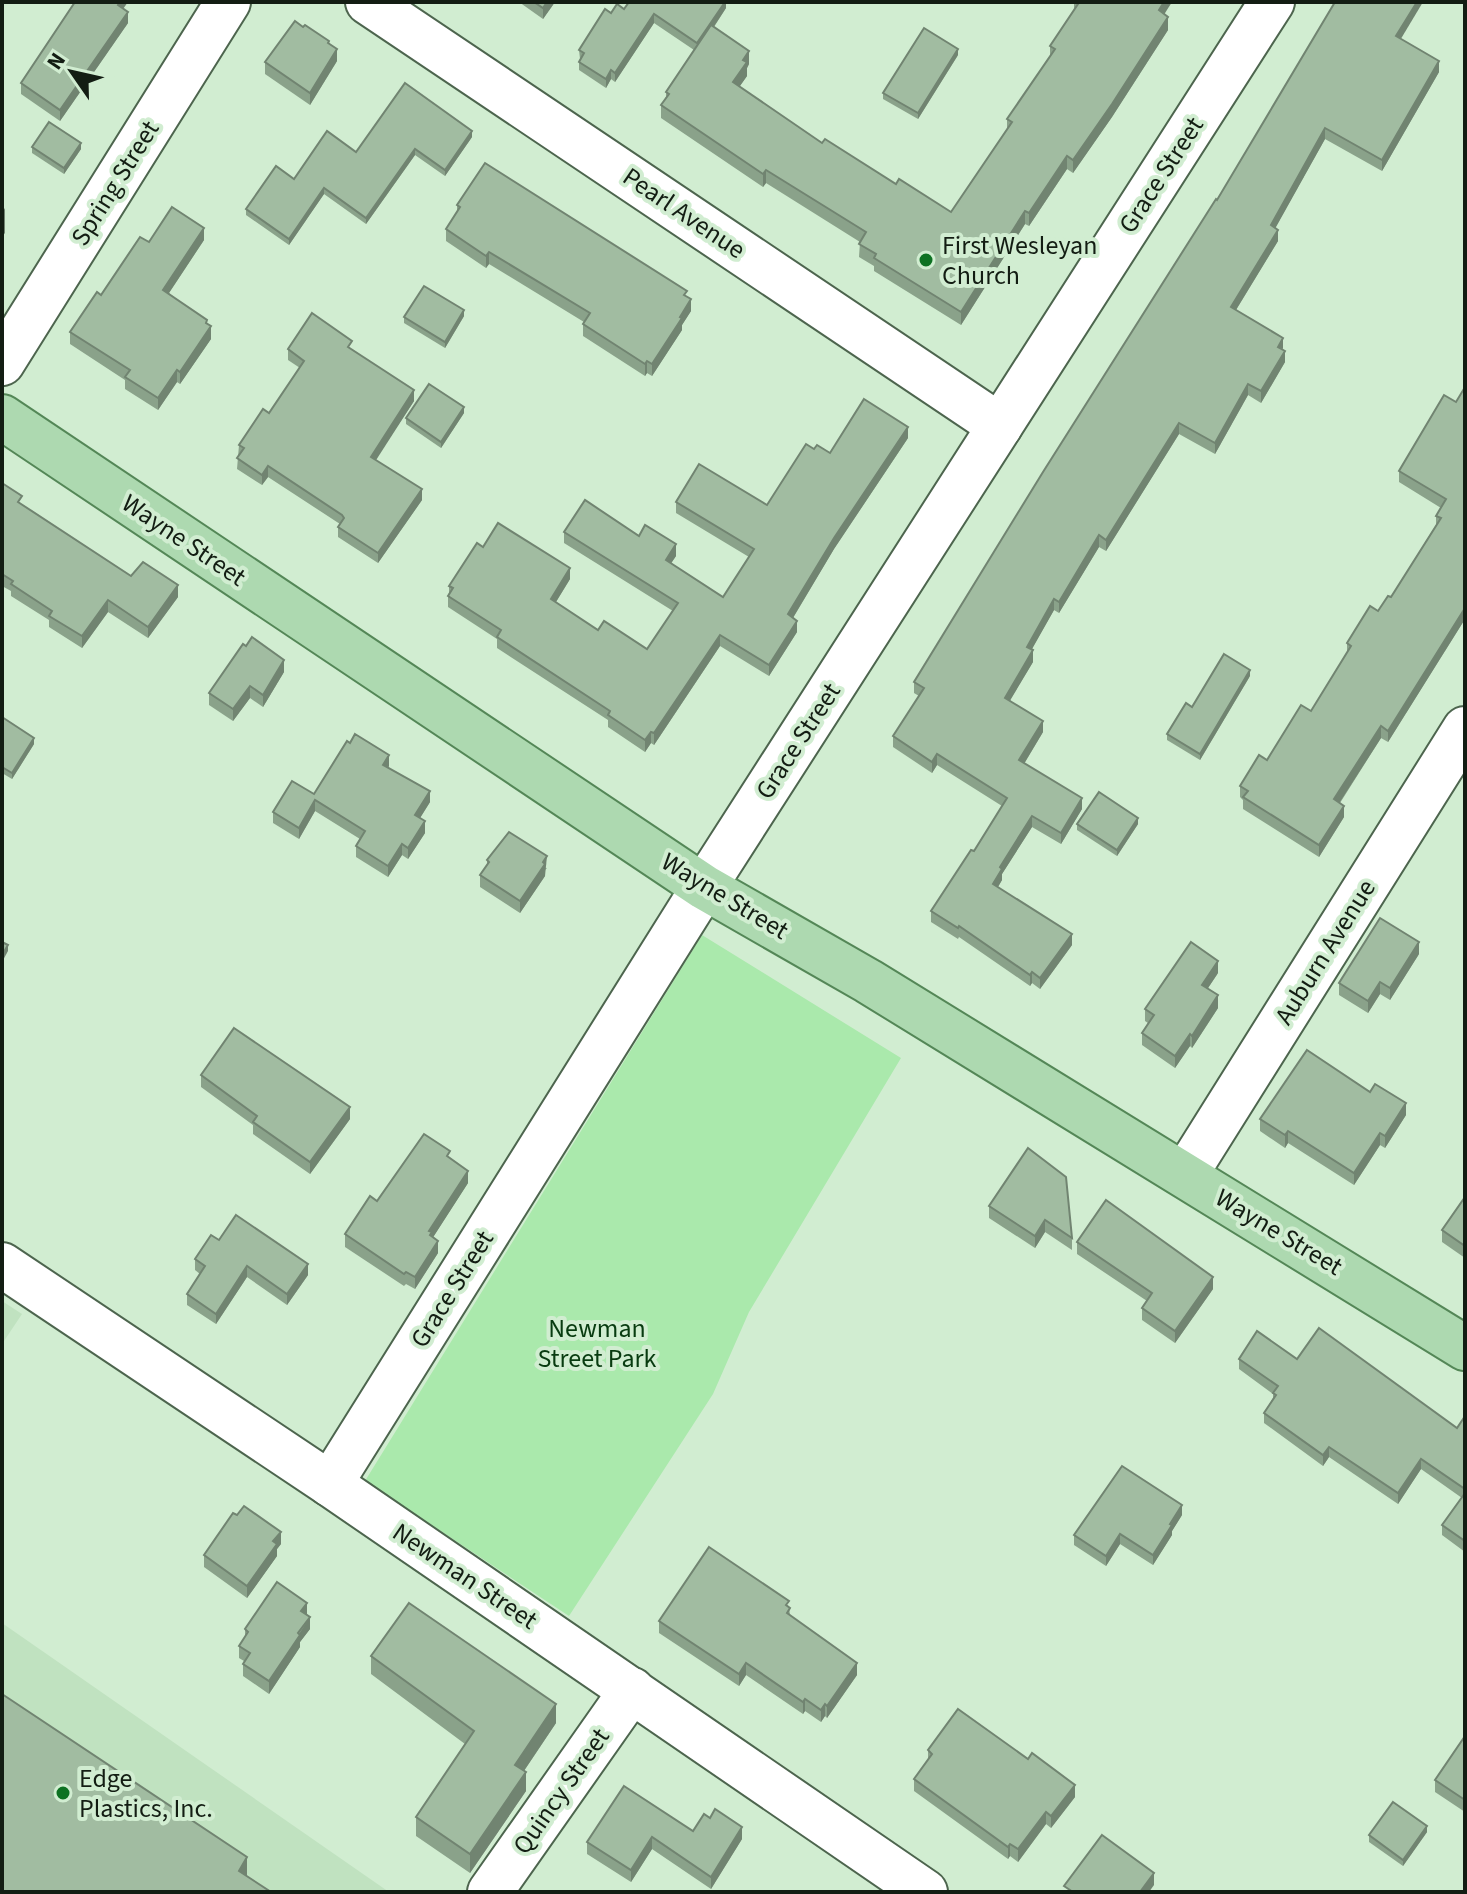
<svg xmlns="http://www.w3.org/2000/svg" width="1467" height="1894" font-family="'Source Sans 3',sans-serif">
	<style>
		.built { fill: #c0e2c0 }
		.green { fill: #aae9ac }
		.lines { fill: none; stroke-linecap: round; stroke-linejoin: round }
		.minor-casing { stroke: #4d654e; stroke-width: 48 }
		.major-casing { stroke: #548757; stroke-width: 48 }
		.minor { stroke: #fff; stroke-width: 44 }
		.major { stroke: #add9b0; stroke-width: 44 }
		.wall { fill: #8aa28a }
		.shaded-wall { fill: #718471 }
		.building { fill: #a1bca1; stroke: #718471; stroke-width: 2 }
		.poi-dot { fill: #0d7222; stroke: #d1edd1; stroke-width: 3 }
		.labels { text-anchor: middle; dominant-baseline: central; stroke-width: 8; stroke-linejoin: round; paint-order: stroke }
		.street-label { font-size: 26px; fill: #131d13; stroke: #d1edd1 }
		.poi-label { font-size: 26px; fill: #131d13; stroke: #d1edd1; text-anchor: start }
		.park-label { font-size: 26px; fill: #083b10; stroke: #d1edd1 }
	</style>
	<rect width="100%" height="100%" fill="#d1edd1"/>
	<g class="built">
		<path d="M2 1301 22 1314 2 1344Z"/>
		<path d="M2 1623 389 1892H2Z"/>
	</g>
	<path class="green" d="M702 935 901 1058 749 1312 713 1394 569 1616 365 1481Z"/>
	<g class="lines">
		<defs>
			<g id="minor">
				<path d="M368 2 1000 426"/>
				<path d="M2 363 228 2"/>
				<path d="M1185 1175 1465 729"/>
				<path d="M2 1265 330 1484 925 1892"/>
				<path d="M330 1484 704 887 1272 2"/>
				<path d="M490 1892 632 1690"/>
			</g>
			<path id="major" d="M2 417 704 887 868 981 1465 1348"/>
		</defs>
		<use href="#minor" class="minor-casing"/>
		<use href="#major" class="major-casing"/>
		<use href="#minor" class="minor"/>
		<use href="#major" class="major"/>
	</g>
	<g class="wall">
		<path d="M519 2H555L543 19Z"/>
		<path d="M726 2V8L714 27 749 64 747 68V76L739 87 822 143 896 184 951 212 1007 129V119L1050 56V46L1074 10V2L1164 14 1168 30 1112 117 1073 173 1067 169 1029 226 1025 224 961 325 874 271V266L859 257 860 242 766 183 763 187 661 118V105L666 97V92L694 50 654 23 615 82 611 79 606 88 579 70V62L580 59 579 50 611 13 624 9Z"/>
		<path d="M124 8 128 23 60 121 21 94V83Z"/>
		<path d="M1401 39 1439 72 1382 171 1325 139 1275 228 1278 241 1236 310 1283 350 1285 362 1261 403 1248 395 1215 454 1179 434 1106 551 1099 547 1059 613 1054 610 1031 650 1033 662 1010 700 1043 732 1024 764 1082 809 1061 844 1032 827 1002 874V880L998 887 1072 945 1040 989 1032 983 1030 986 959 937 958 939 931 922V911L974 851 1002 806 937 765 932 773 893 747V736L919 696 914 693V682L1217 200Z"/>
		<path d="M329 44 337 61 310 105 265 74V62Z"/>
		<path d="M958 55 918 119 883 99V93Z"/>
		<path d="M472 137 445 176 415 155 366 224 324 194 289 245 246 215V209L294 179 356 152Z"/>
		<path d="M32 147 81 149 64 174 32 153Z"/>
		<path d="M457 205 687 297 691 311 682 325V330L652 376 647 373 645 376 583 336V324L584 322 489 264 486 268 446 241V229L457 212Z"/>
		<path d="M204 240 169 293 207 324 211 339 180 384 177 382 158 410 125 389V380L70 344V332L101 295 149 242Z"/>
		<path d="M464 316 445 348 404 323V317Z"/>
		<path d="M288 349H352L414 401 375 460 422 500 378 563 338 537V527L340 524 268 477 262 485 237 469 239 445 269 413 300 368 288 360Z"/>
		<path d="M1444 395 1465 619 1388 742 1381 738 1340 803 1344 817 1319 857 1243 809V800L1240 797V786L1267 760 1311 711 1347 653V643L1391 597 1436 525V516L1441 508 1399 482V471Z"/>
		<path d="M464 413 441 448 406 424V418Z"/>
		<path d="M908 438 834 549 793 618 797 632 769 676 720 646 654 745 651 743 645 752 608 727V720L497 648V639L448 607V596L449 593V586L483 547 570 579 556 602 598 630 647 649 673 611 564 543V532L639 536 676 556 671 563 723 597 749 557 676 513V502L767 505 814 449 830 453Z"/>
		<path d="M2 483 22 505 131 576 178 597 148 638 108 612 82 648 49 627V620L11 596V591L2 586Z"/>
		<path d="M246 646 284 672 263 707 250 698 233 721 209 705V693Z"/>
		<path d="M1250 676 1200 760 1167 740V734L1192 707Z"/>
		<path d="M2 717 34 744 12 779 2 773Z"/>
		<path d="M389 766 388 768 430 802 420 818 425 833 408 859 402 855 388 877 356 857V846L360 839 315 811 299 839 273 823V812L314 794Z"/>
		<path d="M1077 824H1138L1117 856 1077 830Z"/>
		<path d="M487 860 547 868 545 870V876L520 913 480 887V875L487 865Z"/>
		<path d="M1419 954 1390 1000 1380 994 1368 1013 1339 995V983Z"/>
		<path d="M1218 973 1208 988 1218 1008 1192 1048 1190 1046 1175 1068 1142 1045V1033L1148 1023 1145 1021V1009Z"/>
		<path d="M201 1075 350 1119 310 1174 253 1134V1125L201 1087Z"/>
		<path d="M1406 1115 1385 1148 1380 1145 1354 1185 1288 1143 1285 1148 1260 1131V1119Z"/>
		<path d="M1028 1148 1072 1238V1250L1045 1232 1035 1248 989 1218V1206Z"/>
		<path d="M450 1159 468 1183 433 1237 438 1253 415 1289 406 1284 404 1286 345 1247V1234L377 1201Z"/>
		<path d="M1465 1197V1258L1442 1242V1230Z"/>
		<path d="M219 1240 308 1275 287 1305 247 1277 216 1324 187 1305V1294L200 1274 195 1270V1259Z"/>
		<path d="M1077 1242 1213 1289 1175 1343 1142 1320V1308L1147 1301 1077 1254Z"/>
		<path d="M1239 1359H1297L1457 1428 1465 1416V1552L1442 1535V1525L1462 1498 1421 1469 1398 1504 1329 1457 1323 1466 1264 1423V1413L1273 1398V1394L1239 1369Z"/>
		<path d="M1182 1515 1172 1531V1535L1153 1565 1120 1544 1106 1566 1074 1545V1535Z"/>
		<path d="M281 1544 277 1549V1556L247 1598 204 1567V1555Z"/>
		<path d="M789 1607 790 1615 857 1675 827 1718 825 1716 821 1722 805 1711 803 1714 746 1675 739 1686 659 1633V1621Z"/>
		<path d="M307 1615 310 1629 300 1642V1647L269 1694 243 1676V1664L244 1661 239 1658V1646L245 1637V1629Z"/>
		<path d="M371 1656 556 1723 524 1771 526 1791 470 1873 416 1836V1817L465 1744 371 1674Z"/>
		<path d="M1465 1736V1812L1435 1792V1780Z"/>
		<path d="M928 1750 1075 1797 1051 1828 1046 1824 1018 1862 1010 1856 1008 1859 914 1791V1779L928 1760Z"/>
		<path d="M693 1831 742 1839 711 1889 652 1849 631 1882 587 1854V1842Z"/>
		<path d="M1427 1832 1403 1866 1369 1842V1835Z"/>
	</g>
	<g class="shaded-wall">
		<path d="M120 2H128L118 16V5Z"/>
		<path d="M547 2H555L543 19V8Z"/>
		<path d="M725 2H726V8L697 52V43Z"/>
		<path d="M1164 2H1172L1160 21 1159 10Z"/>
		<path d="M1417 2H1423L1396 47V36Z"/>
		<path d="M128 12V23L60 121V110Z"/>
		<path d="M654 14V23L615 82V73Z"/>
		<path d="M1168 17V30L1112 117 1073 173V160Z"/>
		<path d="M337 49V61L310 105V93Z"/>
		<path d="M958 49V55L918 119V113Z"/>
		<path d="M749 51V64L747 68V76L733 96V82L743 60Z"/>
		<path d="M1439 61V72L1382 171V160Z"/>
		<path d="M611 70V79L606 88V79Z"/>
		<path d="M1325 128V139L1271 236V225Z"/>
		<path d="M472 131V137L445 176V170Z"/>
		<path d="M81 143V149L64 174V168Z"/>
		<path d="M415 149V155L366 224V218Z"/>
		<path d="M1067 156V169L1029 226V213Z"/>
		<path d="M766 170V183L763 187V174Z"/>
		<path d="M324 188V194L289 245V239Z"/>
		<path d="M5 208V233L2 237V213Z"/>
		<path d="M1025 211V224L961 325V312Z"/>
		<path d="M204 228V240L163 302V290Z"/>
		<path d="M1278 230V241L1231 318V307Z"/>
		<path d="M489 252V264L486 268V256Z"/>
		<path d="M691 299V311L682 325V330L652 376V364Z"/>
		<path d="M464 310V316L445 348V342Z"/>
		<path d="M207 320V332L211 326V339L180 384V372Z"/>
		<path d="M1283 338V349L1278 347Z"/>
		<path d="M1285 351V362L1261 403V391Z"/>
		<path d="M647 361V373L645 376V364Z"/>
		<path d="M177 370V382L158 410V398Z"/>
		<path d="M1248 384V395L1215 454V443Z"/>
		<path d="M414 390V401L371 468V457Z"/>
		<path d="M464 407V413L441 448V442Z"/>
		<path d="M1179 423V434L1106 551V540Z"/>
		<path d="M908 427V438L834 549 788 626V614L834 538Z"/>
		<path d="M268 466V477L262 485V475Z"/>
		<path d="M422 489V500L378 563V553Z"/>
		<path d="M1099 535V547L1059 613V602Z"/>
		<path d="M676 544V556L666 571V560Z"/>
		<path d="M570 568V579L551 610V599Z"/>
		<path d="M178 585V597L148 638V627Z"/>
		<path d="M1054 599V610L1027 658V647Z"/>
		<path d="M108 600V612L82 648V636Z"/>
		<path d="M1465 608V619L1388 742V731Z"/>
		<path d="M797 621V632L769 676V665Z"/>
		<path d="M720 635V646L654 745V733Z"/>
		<path d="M1033 650V662L1005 709V698Z"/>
		<path d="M284 660V672L263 707V695Z"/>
		<path d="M1250 670V676L1200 760V754Z"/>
		<path d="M250 686V698L233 721V709Z"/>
		<path d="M1043 721V732L1019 772V760Z"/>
		<path d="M1381 726V738L1334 811V799Z"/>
		<path d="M651 732V743L645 752V740Z"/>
		<path d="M34 738V744L12 779V773Z"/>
		<path d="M937 754V765L932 773V762Z"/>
		<path d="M389 755V766L383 777V765Z"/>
		<path d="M430 791V802L415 826V815Z"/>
		<path d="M1082 798V809L1061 844V833Z"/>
		<path d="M315 800V811L299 839V828Z"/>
		<path d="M1344 806V817L1319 857V845Z"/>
		<path d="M1032 816V827L1002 874V880L993 895V884L1000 867Z"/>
		<path d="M1138 818V824L1117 856V850Z"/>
		<path d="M425 821V833L408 859V848Z"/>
		<path d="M402 844V855L388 877V866Z"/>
		<path d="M547 856 545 876 520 913V901Z"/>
		<path d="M1072 934V945L1040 989V978Z"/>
		<path d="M1419 942V954L1390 1000V988Z"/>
		<path d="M8 945V951L2 962V955Z"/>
		<path d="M1218 961V973L1202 997V985Z"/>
		<path d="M1032 972V983L1030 986V975Z"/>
		<path d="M1380 982V994L1368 1013V1001Z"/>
		<path d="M1218 995V1008L1192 1048V1036Z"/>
		<path d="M1190 1034V1046L1175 1068V1056Z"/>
		<path d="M1406 1103V1115L1385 1148V1136Z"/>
		<path d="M350 1107V1119L310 1174V1162Z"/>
		<path d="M1288 1131V1143L1285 1148V1135Z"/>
		<path d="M1380 1133V1145L1354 1185V1173Z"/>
		<path d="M468 1171V1183L432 1239V1244L429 1231Z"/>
		<path d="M1045 1220V1232L1035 1248V1236Z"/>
		<path d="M438 1241V1253L415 1289V1277Z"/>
		<path d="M308 1264V1275L287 1305V1294Z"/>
		<path d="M247 1266V1277L216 1324V1314Z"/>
		<path d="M1213 1277V1289L1175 1343V1331Z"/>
		<path d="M1329 1447V1457L1323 1466V1455Z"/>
		<path d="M1421 1459V1469L1398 1504V1493Z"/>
		<path d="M1182 1505V1515L1172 1531V1535L1153 1565V1555Z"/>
		<path d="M281 1532V1544L277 1549V1556L247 1598V1586L273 1541Z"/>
		<path d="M1120 1534V1544L1106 1566V1556Z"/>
		<path d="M307 1603V1615L301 1611Z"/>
		<path d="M310 1617V1629L300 1642V1647L269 1694V1681Z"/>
		<path d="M746 1663V1675L739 1686V1674Z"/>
		<path d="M857 1663V1675L827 1718V1706Z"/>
		<path d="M805 1699V1711L803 1714V1702Z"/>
		<path d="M556 1704V1723L515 1784V1765Z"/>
		<path d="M825 1704V1716L821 1722V1710Z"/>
		<path d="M526 1772V1791L470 1873V1854Z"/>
		<path d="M1075 1785V1797L1051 1828V1816Z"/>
		<path d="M1046 1812V1824L1018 1862V1849Z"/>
		<path d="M1427 1826V1832L1403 1866V1860Z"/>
		<path d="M742 1827V1839L711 1889V1877Z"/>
		<path d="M652 1837V1849L631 1882V1870Z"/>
		<path d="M1010 1844V1856L1008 1859V1847Z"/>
		<path d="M247 1857V1875L239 1889V1871Z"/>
		<path d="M1154 1873V1885L1149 1892H1140Z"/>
	</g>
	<g class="building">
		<path d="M75 2H120L118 5 128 12 60 110 21 83Z"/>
		<path d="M534 2H547L543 8Z"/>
		<path d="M629 2H725L697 43 654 14 615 73 611 70 606 79 579 62 584 53 579 50 605 9 611 13 617 4 624 9Z"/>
		<path d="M1075 2H1164L1159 10 1168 17 1112 104 1073 160 1067 156 1029 213 1025 211 961 312 874 258 876 254 859 244 866 232 766 170 763 174 661 105 669 94 666 92 711 25 749 51 743 60 747 62 733 82 822 143 825 139 896 184 899 179 951 212 1012 122 1007 119 1055 49 1050 46 1078 4Z"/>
		<path d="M1335 2H1417L1396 36 1439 61 1382 160 1325 128 1271 225 1278 230 1231 307 1283 338 1278 347 1285 351 1261 391 1248 384 1215 443 1179 423 1106 540 1099 535 1059 602 1054 599 1027 647 1033 650 1005 698 1043 721 1019 760 1082 798 1061 833 1032 816 1000 867 1002 869 993 884 1072 934 1040 978 1032 972 1030 975 959 926 958 928 931 911 971 850 974 851 1007 798 937 754 932 762 893 736 924 688 914 682 1043 472 1216 199 1217 200Z"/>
		<path d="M295 21 303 27 305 25 329 41 328 43 337 49 310 93 265 62Z"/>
		<path d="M924 28 958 49 918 113 883 93Z"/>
		<path d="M405 83 472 131 445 170 415 149 366 218 324 188 289 239 246 209 276 166 294 179 327 131 356 152Z"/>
		<path d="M49 122 81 143 64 168 32 147Z"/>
		<path d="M485 163 687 291 684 295 691 299 680 317 682 318 652 364 647 361 645 364 583 324 590 313 489 252 486 256 446 229 460 207 457 205Z"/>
		<path d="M172 207 204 228 163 290 207 320 206 323 211 326 180 372 177 370 158 398 125 377 130 370 70 332 97 292 101 295 140 237 149 242Z"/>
		<path d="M424 286 464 310 445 342 404 317Z"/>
		<path d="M312 313 352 341 348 347 414 390 371 457 422 489 378 553 338 527 344 518 342 515 268 466 262 475 237 458 244 448 239 445 263 409 269 413 304 361 288 349Z"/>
		<path d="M429 384 464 407 441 442 406 418Z"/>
		<path d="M1465 387V608L1388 731 1381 726 1334 799 1344 806 1319 845 1243 797 1248 791 1240 786 1259 755 1267 760 1301 705 1311 711 1351 646 1347 643 1370 606 1378 611 1388 596 1391 597 1441 518 1436 516 1446 499 1399 471 1444 395 1456 402Z"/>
		<path d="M864 399 908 427 834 538 788 614 797 621 769 665 720 635 654 733 651 732 645 740 608 715 610 711 497 637 501 630 448 596 453 588 449 586 477 543 483 547 498 523 570 568 551 599 598 630 604 621 647 649 678 603 564 532 585 500 639 536 645 525 676 544 666 560 723 597 754 549 676 502 699 464 767 505 806 444 814 449 817 445 830 453Z"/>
		<path d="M2 483 22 496 18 502 131 576 143 562 178 585 148 627 108 600 82 636 49 616 52 611 11 584 13 581 2 574Z"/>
		<path d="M252 637 284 660 263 695 250 686 233 709 209 693 243 644 246 646Z"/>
		<path d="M1224 654 1250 670 1200 754 1167 734 1186 703 1192 707Z"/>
		<path d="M2 717 34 738 12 773 2 767Z"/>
		<path d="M355 734 389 755 383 765 430 791 415 815 425 821 408 848 402 844 388 866 356 846 365 831 315 800 299 828 273 812 292 781 314 794 347 741 350 743Z"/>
		<path d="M1099 792 1138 818 1117 850 1077 824Z"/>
		<path d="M509 832 547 856 543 862 545 864 520 901 480 875 489 862 487 860Z"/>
		<path d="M1380 918 1419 942 1390 988 1380 982 1368 1001 1339 983Z"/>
		<path d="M2 942 8 945 2 955Z"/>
		<path d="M1191 942 1218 961 1202 985 1218 995 1192 1036 1190 1034 1175 1056 1142 1033 1154 1015 1145 1009Z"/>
		<path d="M234 1028 350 1107 310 1162 253 1122 257 1116 201 1075Z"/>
		<path d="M1307 1050 1370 1092 1375 1084 1406 1103 1385 1136 1380 1133 1354 1173 1288 1131 1285 1135 1260 1119Z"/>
		<path d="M424 1134 450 1151 447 1156 468 1171 429 1231 432 1232 430 1235 438 1241 415 1277 406 1272 404 1274 345 1234 370 1196 377 1201Z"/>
		<path d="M1028 1148 1066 1177 1072 1238 1045 1220 1035 1236 989 1206Z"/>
		<path d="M1465 1197V1246L1442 1230Z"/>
		<path d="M1106 1200 1213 1277 1175 1331 1142 1308 1152 1293 1077 1242Z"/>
		<path d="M236 1215 308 1264 287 1294 247 1266 216 1314 187 1294 205 1266 195 1259 211 1235 219 1240Z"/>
		<path d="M1319 1328 1457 1428 1465 1416V1489L1421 1459 1398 1493 1329 1447 1323 1455 1264 1413 1276 1395 1273 1393 1278 1386 1239 1359 1257 1331 1297 1359Z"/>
		<path d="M1122 1466 1182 1505 1170 1524 1172 1525 1153 1555 1120 1534 1106 1556 1074 1535Z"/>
		<path d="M1465 1493V1541L1442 1525Z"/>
		<path d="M244 1506 281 1532 273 1541 277 1544 247 1586 204 1555 233 1513 237 1515Z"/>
		<path d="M709 1547 789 1601 786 1605 790 1608 787 1613 857 1663 827 1706 825 1704 821 1710 805 1699 803 1702 746 1663 739 1674 659 1621Z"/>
		<path d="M277 1582 307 1603 301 1611 310 1617 298 1633 300 1635 269 1681 243 1664 250 1653 239 1646 248 1632 245 1629Z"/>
		<path d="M409 1603 556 1704 515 1765 526 1772 470 1854 416 1817 474 1731 371 1656Z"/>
		<path d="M2 1694 247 1857 239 1871 271 1892H2Z"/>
		<path d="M958 1709 1028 1759 1032 1753 1075 1785 1051 1816 1046 1812 1018 1849 1010 1844 1008 1847 914 1779 932 1754 928 1750Z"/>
		<path d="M1465 1736V1800L1435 1780Z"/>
		<path d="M624 1786 693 1831 704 1814 710 1818 715 1809 742 1827 711 1877 652 1837 631 1870 587 1842Z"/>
		<path d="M1393 1802 1427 1826 1403 1860 1369 1835Z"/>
		<path d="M1102 1835 1154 1873 1140 1892H1073L1064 1886Z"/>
	</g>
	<g class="poi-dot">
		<circle cx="926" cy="260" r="8"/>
		<circle cx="63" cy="1793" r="8"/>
	</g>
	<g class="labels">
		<g class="street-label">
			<text transform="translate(1161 175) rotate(-57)">Grace Street</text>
			<text transform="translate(115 183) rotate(-58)">Spring Street</text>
			<text transform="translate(684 213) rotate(34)">Pearl Avenue</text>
			<text transform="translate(184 540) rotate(34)">Wayne Street</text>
			<text transform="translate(798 741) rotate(-57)">Grace Street</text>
			<text transform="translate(725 896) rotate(31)">Wayne Street</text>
			<text transform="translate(1325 952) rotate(-58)">Auburn Avenue</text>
			<text transform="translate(1279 1232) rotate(31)">Wayne Street</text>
			<text transform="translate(452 1289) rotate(-58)">Grace Street</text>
			<text transform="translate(465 1576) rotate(34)">Newman Street</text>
			<text transform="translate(561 1791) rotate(-55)">Quincy Street</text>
		</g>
		<g class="poi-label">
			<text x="942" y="245">First Wesleyan<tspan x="942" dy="30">Church</tspan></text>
			<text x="79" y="1778">Edge<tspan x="79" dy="30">Plastics, Inc.</tspan></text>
		</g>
		<g class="park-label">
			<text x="597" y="1328">Newman<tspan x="597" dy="30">Street Park</tspan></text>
		</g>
	</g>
	<rect width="1467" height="1894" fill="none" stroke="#131d13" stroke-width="8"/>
	<g transform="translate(72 72) rotate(304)" stroke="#d1edd1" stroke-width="6" paint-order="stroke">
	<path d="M0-6L14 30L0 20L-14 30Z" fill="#131d13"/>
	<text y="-12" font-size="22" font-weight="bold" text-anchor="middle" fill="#131d13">N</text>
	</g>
</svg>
